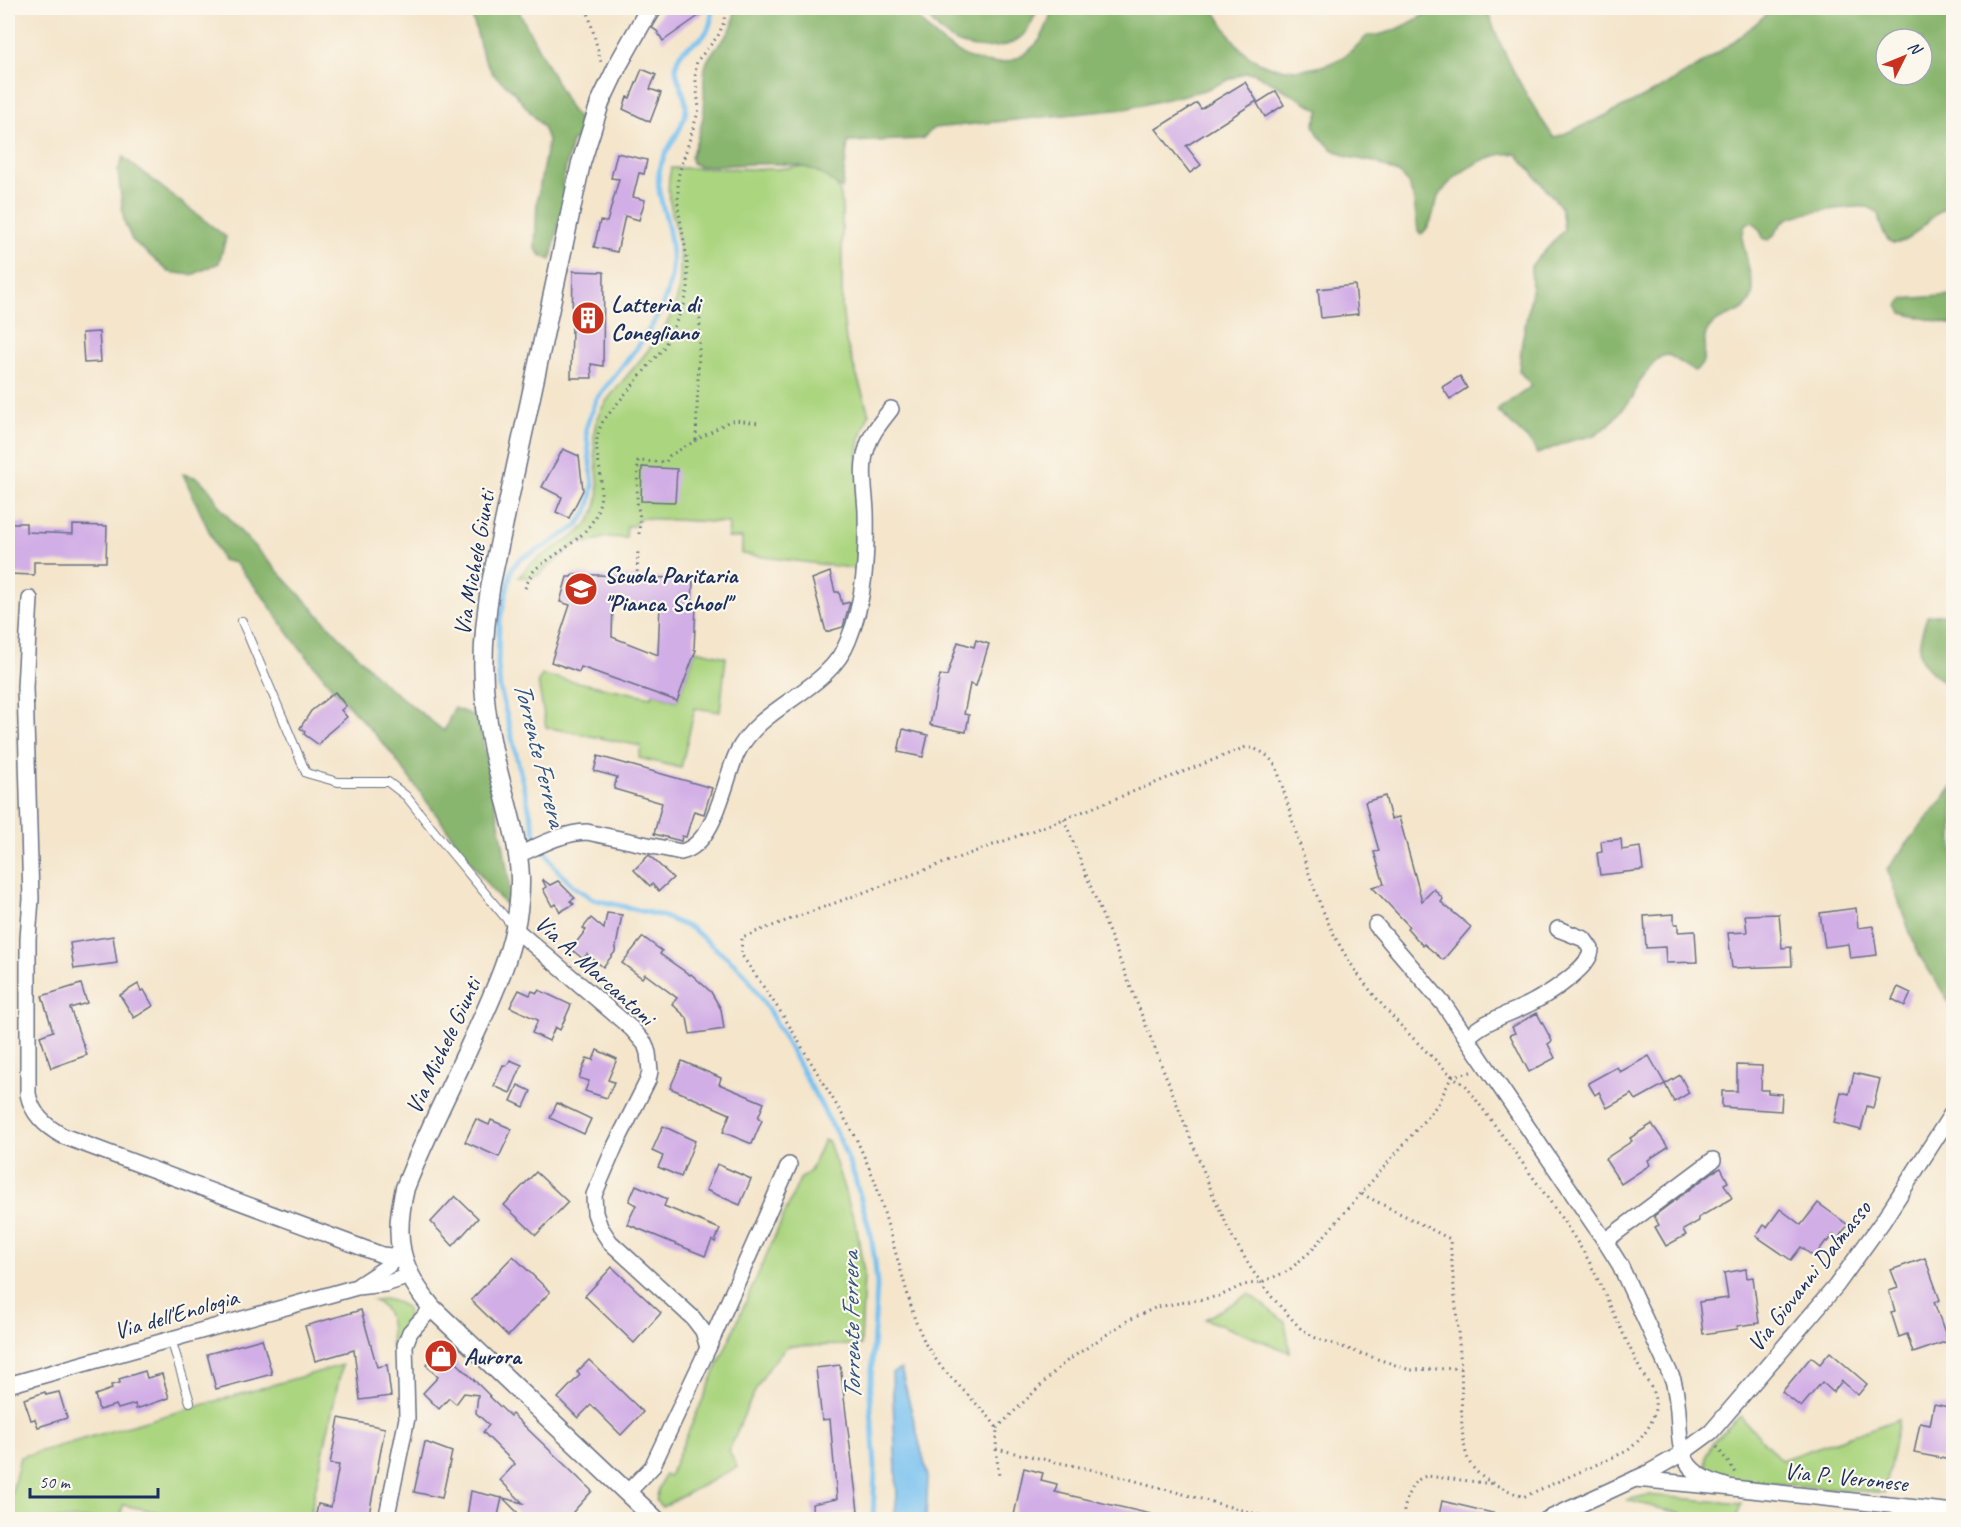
<svg xmlns="http://www.w3.org/2000/svg" width="1961" height="1527" font-family="Caveat,sans-serif">
	<style>
		.green { fill: #acd580; stroke: #64826f; stroke-width: 1.5 }
		.forest { fill: #89b66e; stroke: #527266; stroke-width: 1.5; fill-rule: evenodd }
		.water { fill: #78c1f0; stroke: #4a78a7; stroke-width: 1.5 }
		.lines { fill: none; stroke-linecap: round; stroke-linejoin: round }
		.stream { stroke: #78c1f0; stroke-width: 5 }
		.building { fill: #d2aee6; fill-rule: evenodd }
		.service-casing { stroke: #676f84; stroke-width: 10 }
		.minor-casing { stroke: #676f84; stroke-width: 18 }
		.tertiary-casing { stroke: #676f84; stroke-width: 21 }
		.path { stroke: #676f84; stroke-width: 3; stroke-dasharray: 1.5 4.5; stroke-linecap: butt }
		.service { stroke: #fff; stroke-width: 8 }
		.minor { stroke: #fff; stroke-width: 15 }
		.tertiary { stroke: #fff; stroke-width: 18 }
		.labels { text-anchor: middle; dominant-baseline: central; stroke-width: 4.5; stroke-linejoin: round; paint-order: stroke }
		.poi-label { font-size: 24px; font-weight: bold; fill: #1b2f5e; stroke: #fbf7ec; text-anchor: start }
		.street-label { font-size: 24px; fill: #1b2f5e; stroke: #fbf7ec }
		.water-label { font-size: 26px; font-style: italic; fill: #325482; stroke: #fbf7ec }
	</style>
	<rect width="100%" height="100%" fill="#fbf7ec"/>
	<filter id="ink" filterUnits="userSpaceOnUse"><feTurbulence type="fractalNoise" baseFrequency=".0167" numOctaves="2"/><feDisplacementMap in="SourceGraphic" scale="12" xChannelSelector="R" yChannelSelector="G"/><feConvolveMatrix kernelMatrix="1 2 1 2 8 2 1 2 1" color-interpolation-filters="sRGB"/></filter>
	<filter id="wash" filterUnits="userSpaceOnUse"><feTurbulence type="fractalNoise" baseFrequency=".008" numOctaves="4" result="noise"/><feDisplacementMap in="SourceGraphic" scale="24" xChannelSelector="R" yChannelSelector="G"/><feGaussianBlur stdDeviation="1.35" result="paint"/><feColorMatrix in="noise" values="0 0 0 0 0 0 0 0 0 0 0 0 0 0 0 0 0 1.4 0 .05"/><feComposite in="paint" operator="in"/></filter>
	<g filter="url(#wash)">
		<rect width="100%" height="100%" fill="#f4e5cb"/>
		<g class="green">
			<path d="M817 165 834 181 840 192 842 208V306L846 341 869 414 860 439 858 453 860 499 858 569 742 554V538H728L729 523 640 518 633 526H627L626 538 606 537 588 543 581 540 538 575 533 577H519C523 572 527 567 532 563 549 548 576 541 590 520 612 486 583 449 599 414 603 404 610 396 617 388 640 359 674 327 679 289 682 269 679 245 675 225 670 202 665 192 671 168L776 169Z"/>
			<path d="M696 650 726 657 720 712 695 708 681 768 639 758 641 746 546 727 538 682 542 675 652 697 653 693 677 701Z"/>
			<path d="M824 1140 829 1142 857 1229 864 1273 861 1345 788 1346C760 1370 743 1417 729 1451L737 1467 662 1507 656 1501 659 1488 665 1474 669 1476 800 1179 810 1171Z"/>
			<path d="M1249 1294 1285 1322 1290 1352 1205 1319Z"/>
			<path d="M384 1299C428 1308 398 1322 394 1348H392C390 1327 394 1311 373 1300Z"/>
			<path d="M342 1365 309 1519H192L123 1505 120 1519H8V1510L20 1457Z"/>
			<path d="M1740 1416 1781 1460 1899 1419 1885 1493 1731 1480 1709 1473C1695 1450 1726 1431 1740 1416Z"/>
			<path d="M1648 1495 1741 1504 1736 1519H1702L1626 1500Z"/>
		</g>
		<g class="forest">
			<path d="M470 8H517L571 110 582 122 577 139 572 141 562 185 566 189 551 260 542 256 535 249 537 202 548 140 543 127 511 89 493 74 483 56Z"/>
			<path d="M734 8H912C935 47 995 87 1035 45 1045 36 1048 20 1053 8H1213C1224 26 1235 47 1253 59 1277 74 1314 72 1338 60 1349 54 1358 45 1367 36 1393 35 1411 22 1433 10L1439 8H1475L1489 16C1506 61 1526 98 1554 138 1632 106 1712 66 1773 8H1953V203C1923 215 1890 281 1878 213 1874 210 1871 207 1866 207 1856 205 1795 214 1787 219 1779 224 1777 234 1769 240L1764 239 1758 227 1753 222 1745 224 1742 238 1753 288C1752 317 1726 311 1711 326 1697 338 1713 362 1694 371L1669 355 1662 356 1655 361 1639 382 1633 397 1608 426 1592 436 1570 441 1537 454 1532 444 1497 410 1532 386 1519 371 1522 341 1532 291 1531 266 1564 230 1561 207 1517 154C1491 150 1451 174 1439 197 1432 209 1434 225 1421 234L1418 231 1414 201 1408 183 1400 174 1375 162 1348 157 1332 149 1319 136 1314 125 1320 110 1254 73H1244L1205 90 1125 109 934 128 922 139 848 142 842 189C832 182 823 173 811 169 787 159 727 166 699 166L692 163 691 157C696 142 702 127 704 111 706 96 701 79 706 64 714 41 737 38 734 8ZM1886 39H1922V75H1886Z"/>
			<path d="M922 8H1038C1035 16 1031 25 1025 33 1008 53 966 51 946 36 937 29 928 17 922 8Z"/>
			<path d="M123 157 226 237 219 263 192 275 169 272 132 240 124 221 118 171Z"/>
			<path d="M1953 295V325L1902 313 1898 306 1903 299Z"/>
			<path d="M183 474 198 478 210 490 220 507 239 530 383 683 444 731 454 708 478 717 503 843 509 881 508 907 490 888 389 750 332 687 292 638 262 595 235 563 222 560Z"/>
			<path d="M1953 613H1954L1953 690C1945 684 1921 665 1920 655 1917 643 1924 628 1927 616Z"/>
			<path d="M1953 786V1008L1917 952 1887 869Z"/>
		</g>
		<path class="water" d="M901 1369 928 1477 926 1519H894L897 1496 892 1373Z"/>
		<g class="lines">
			<path class="stream" d="M712 8C712 49 683 38 677 62 672 77 688 93 686 110 683 133 662 150 659 173 656 190 663 205 667 222 670 232 671 243 672 253 677 312 627 357 596 400L586 429 593 485 590 503 587 512 576 527 544 547 520 559 512 568 499 623 498 664 500 688 535 833 554 866 573 886 593 899 662 916 691 928 736 965 746 975 771 1014 840 1140 854 1175 871 1235 875 1262 877 1286 870 1394 875 1467 873 1520"/>
		</g>
		<g id="blocks">
			<g class="building">
				<path d="M664 8H710L663 41 657 31 652 28Z"/>
				<path d="M642 69 656 75 650 89 661 93 650 122 623 109 627 97 630 98Z"/>
				<path d="M1245 82 1257 101 1186 146 1201 165 1190 173 1156 129 1197 103 1201 109Z"/>
				<path d="M1276 91 1284 105 1265 117 1257 103Z"/>
				<path d="M617 153 647 160 644 174 639 173 633 197 645 200 639 220 625 216 617 252 594 247 600 221 607 222 619 179 611 178Z"/>
				<path d="M573 271 604 272 603 366 591 364 592 378H571Z"/>
				<path d="M1355 285 1358 314 1321 318 1318 289Z"/>
				<path d="M99 332 101 362 84 363 82 333Z"/>
				<path d="M1460 376 1467 388 1450 399 1442 387Z"/>
				<path d="M563 449 579 456 583 490 569 518 556 512 562 497 542 487Z"/>
				<path d="M642 467 677 469 675 502 641 501Z"/>
				<path d="M9 523H26V532L73 534V525L107 526 106 562H34V575L8 574Z"/>
				<path d="M830 572 835 592H839L842 604 850 602 843 627 826 632 812 579Z"/>
				<path d="M573 574 693 579 692 606H696L694 649 696 650 677 701 581 667 579 672 551 662 570 605 560 602 567 577H571ZM613 603 660 604 658 655 612 637Z"/>
				<path d="M976 640 989 644 976 686 970 684 964 714 969 715 966 732 930 725 940 675 947 676 958 642 974 647Z"/>
				<path d="M335 692 346 706 341 710 347 717 327 734 319 745 304 734 305 732 300 728 311 711Z"/>
				<path d="M903 729 928 735 923 757 898 752Z"/>
				<path d="M598 756 712 788 704 814 694 811 686 837 682 836 681 841 654 834 662 803 614 789 617 777 594 771Z"/>
				<path d="M1385 796 1391 819 1399 817 1422 901 1434 889 1443 899 1441 902 1471 927 1443 960 1424 944 1423 946 1407 928 1409 926 1372 887 1384 884 1374 852 1379 851 1365 802Z"/>
				<path d="M1621 839 1622 850 1640 847 1643 870 1600 875 1597 853 1602 852 1601 841Z"/>
				<path d="M649 855 673 878 659 891 652 884 650 886 634 870Z"/>
				<path d="M542 879 550 885 558 881 575 898 570 901 574 904 560 912 556 904 552 906 543 889 546 887Z"/>
				<path d="M1856 908 1858 928 1873 926 1877 955 1850 958 1848 944 1825 947 1820 913Z"/>
				<path d="M607 913 622 915 615 952 603 967 587 954 583 959 571 949 586 930 583 928 591 918 604 929Z"/>
				<path d="M1674 914V924H1678V932L1695 931 1697 962 1666 963 1665 947 1646 948 1644 916Z"/>
				<path d="M1779 914 1782 948 1791 947 1792 966 1732 968 1728 933 1747 932 1745 915Z"/>
				<path d="M113 936 117 963 74 969 70 943Z"/>
				<path d="M643 937 662 951 660 954 690 975 691 974 711 992 721 1009 724 1029 690 1034 687 1018 672 1004 677 998 645 974 642 978 622 963Z"/>
				<path d="M81 984 87 1003 70 1008 87 1055 51 1068 40 1036 53 1031 42 996Z"/>
				<path d="M138 984 141 991 144 990 153 1006 134 1018 120 995Z"/>
				<path d="M1898 987 1911 993 1905 1006 1892 999Z"/>
				<path d="M519 990 530 995 532 991 537 993 539 990 571 1005 560 1030 555 1027 549 1041 532 1033 538 1020 510 1007Z"/>
				<path d="M1537 1013 1552 1041 1548 1044 1555 1058 1529 1072 1510 1035 1515 1033 1512 1027Z"/>
				<path d="M597 1050 617 1059 608 1080 614 1082 607 1098 585 1091 589 1081 579 1078 587 1058 593 1060Z"/>
				<path d="M1649 1056 1665 1084 1636 1100 1632 1094 1607 1108 1599 1092 1595 1095 1588 1083 1617 1067 1620 1072Z"/>
				<path d="M510 1060 522 1065 510 1093 494 1086 503 1065 507 1066Z"/>
				<path d="M682 1061 721 1078 719 1084 764 1103 758 1118 762 1120 752 1144 723 1132 730 1114 670 1088Z"/>
				<path d="M1737 1065 1762 1066 1761 1090H1768V1093L1782 1094 1781 1111 1722 1107V1091H1737Z"/>
				<path d="M1854 1073 1880 1079 1873 1108 1867 1106 1861 1130 1834 1123 1841 1092 1849 1094Z"/>
				<path d="M1680 1075 1689 1093 1674 1102 1665 1084Z"/>
				<path d="M518 1085 531 1091 524 1107 511 1101Z"/>
				<path d="M557 1103 591 1119 584 1134 550 1118Z"/>
				<path d="M476 1119 489 1125 491 1120 512 1129 499 1157 465 1142Z"/>
				<path d="M1652 1124 1668 1147 1648 1160 1650 1165 1621 1184 1605 1159 1632 1141 1630 1138Z"/>
				<path d="M663 1126 695 1141 681 1177 658 1167 663 1156 652 1151Z"/>
				<path d="M717 1164 751 1179 740 1205 706 1190Z"/>
				<path d="M1721 1168 1728 1182 1724 1184 1732 1198 1698 1218 1699 1221 1683 1230 1686 1235 1666 1246 1655 1227 1659 1225 1654 1216 1713 1172Z"/>
				<path d="M536 1172 568 1202 536 1235 504 1205Z"/>
				<path d="M636 1185 667 1199 664 1206 720 1229 715 1242 712 1240 705 1256 627 1224 636 1205 629 1201Z"/>
				<path d="M455 1196 478 1218 453 1246 431 1222Z"/>
				<path d="M1818 1203 1848 1225 1838 1238 1833 1235 1828 1242 1826 1241 1814 1257 1801 1247 1791 1260 1756 1236 1764 1225 1767 1227 1780 1209 1801 1225Z"/>
				<path d="M513 1256 550 1292 508 1336 471 1300Z"/>
				<path d="M1925 1258 1940 1300 1934 1302 1948 1341 1913 1353 1907 1334 1899 1337 1891 1312 1895 1311 1889 1291 1898 1288 1891 1270Z"/>
				<path d="M612 1267 661 1313 634 1343 585 1296Z"/>
				<path d="M1746 1269 1747 1278 1753 1277 1759 1323 1737 1326 1738 1329 1703 1334 1699 1302 1728 1298 1724 1273Z"/>
				<path d="M361 1310 377 1367 387 1365 391 1396 360 1400 354 1350 315 1361 305 1326Z"/>
				<path d="M262 1339 272 1374 216 1389 207 1354Z"/>
				<path d="M442 1348 491 1397 489 1396 510 1416 512 1414 592 1491 573 1512 580 1520H525L503 1498 523 1503 500 1480 515 1464 483 1432 489 1425 476 1413 478 1395 464 1393 456 1404 449 1398 439 1409 423 1393 438 1377 426 1365Z"/>
				<path d="M1830 1352 1867 1384 1858 1395 1842 1381 1833 1392 1822 1382 1801 1407 1782 1392 1811 1357 1820 1364Z"/>
				<path d="M589 1360 643 1412 621 1435 591 1405 578 1418 558 1398 580 1375 577 1372Z"/>
				<path d="M840 1365 858 1511 813 1519 812 1504 837 1499 830 1419 822 1420 816 1368Z"/>
				<path d="M145 1371 147 1378 162 1374 169 1398 136 1409 135 1404 118 1409 116 1405 99 1410 95 1395 112 1389 111 1385 120 1383 119 1379Z"/>
				<path d="M45 1392 46 1395 59 1392 67 1418 38 1427 35 1419 31 1420 24 1399Z"/>
				<path d="M1934 1404 1953 1408V1445L1951 1460 1914 1453 1920 1423 1930 1425Z"/>
				<path d="M339 1418 385 1428 368 1520H315L318 1504 331 1507 339 1465 330 1464Z"/>
				<path d="M425 1442 452 1452 442 1498 414 1492Z"/>
				<path d="M1024 1468 1043 1473 1041 1480 1057 1484 1055 1492 1151 1514 1150 1520H1013Z"/>
				<path d="M471 1491 502 1498 497 1520H483L467 1516Z"/>
				<path d="M1442 1501 1497 1514 1496 1520H1438Z"/>
			</g>
		</g>
	</g>
	<g filter="url(#ink)">
		<use href="#blocks" fill-opacity="0" stroke="#676f84" stroke-width="1.5"/>
		<g class="lines">
			<defs>
				<g id="service">
					<path d="M242 621 306 773 338 782H388L406 796 445 845 514 928"/>
					<path d="M171 1339 190 1402"/>
					<path d="M387 1516 404 1520"/>
				</g>
				<g id="minor">
					<path d="M30 599 25 687 31 899 28 939V1094C32 1114 45 1126 63 1136L382 1255 391 1256 400 1253"/>
					<path d="M518 855C541 845 561 833 587 832L681 852C716 844 724 780 737 753 761 704 828 692 848 641 865 601 867 554 866 511 865 491 860 467 867 448 871 433 882 421 891 409"/>
					<path d="M1376 925 1445 1006 1605 1241 1620 1265 1673 1380C1688 1433 1660 1471 1733 1488L1635 1479"/>
					<path d="M515 929 632 1029 645 1044 648 1053 650 1071 648 1080 615 1146 594 1195 595 1213 600 1227 610 1242 693 1318 703 1331 708 1348"/>
					<path d="M1467 1038C1485 1019 1512 1014 1535 1001 1550 993 1592 966 1591 949L1584 939 1558 929"/>
					<path d="M1605 1241 1713 1160"/>
					<path d="M359 1285 388 1266 400 1253"/>
					<path d="M8 1385 357 1287 385 1284 410 1276"/>
					<path d="M1733 1488 1954 1512"/>
					<path d="M628 1492 652 1467 708 1348 789 1165"/>
					<path d="M386 1520 407 1418 405 1345 410 1332 432 1308"/>
					<path d="M1546 1520 1648 1473 1681 1454 1711 1432 1836 1286 1883 1221 1954 1110"/>
				</g>
				<path id="tertiary" d="M650 8 619 63 600 103 581 163 491 583C481 644 480 689 493 750 502 792 519 836 520 879 521 938 495 991 471 1043 449 1091 424 1139 405 1188 393 1238 399 1268 432 1308L656 1520"/>
			</defs>
			<use href="#service" class="service-casing"/>
			<use href="#minor" class="minor-casing"/>
			<use href="#tertiary" class="tertiary-casing"/>
			<g class="path">
				<path d="M587 8 601 62"/>
				<path d="M696 440 700 319 703 305"/>
				<path d="M639 534 640 518 637 502 638 461 666 462 669 456 728 422 736 420 759 423"/>
				<path d="M637 578 638 549"/>
				<path d="M525 588 531 575 535 569C576 540 608 527 600 471 597 450 593 441 603 421L664 347 684 305 688 287 687 258 678 207V177L699 109 695 72 697 61 718 36 724 22 725 8"/>
				<path d="M1064 819 1213 1195 1233 1238 1252 1270 1271 1296 1301 1329 1316 1338 1410 1370 1461 1368"/>
				<path d="M1471 1072 1452 1076 1466 1086C1508 1144 1552 1200 1589 1261 1606 1296 1622 1332 1639 1367 1643 1376 1652 1386 1654 1395 1660 1417 1643 1439 1627 1451L1523 1497 1494 1484"/>
				<path d="M1362 1194 1450 1239C1453 1282 1458 1325 1461 1368 1463 1395 1458 1433 1468 1459 1473 1471 1483 1478 1494 1484L1427 1476C1408 1480 1406 1503 1402 1520"/>
				<path d="M997 1428 1064 1363 1127 1321 1157 1307 1220 1296 1243 1285 1262 1282 1288 1271 1312 1250 1411 1136 1438 1104 1452 1076C1410 1036 1367 995 1339 944 1309 889 1295 825 1276 766 1268 755 1260 749 1246 747L1064 819 742 937 741 954 784 1017 855 1136 875 1181 915 1320 926 1345 941 1367 989 1417 997 1428 996 1449 999 1477"/>
				<path d="M1717 1447 1736 1473"/>
				<path d="M996 1449 1103 1472 1278 1520"/>
			</g>
			<use href="#service" class="service"/>
			<use href="#minor" class="minor"/>
			<use href="#tertiary" class="tertiary"/>
		</g>
	</g>
	<defs>
		<symbol id="building-disc" viewBox="-11 -11 22 22"><circle r="9.5" fill="#c8321e" stroke="#fbf7ec"/><path d="M-4-6H4V6H1V3H-1V6H-4ZM-2.5-4.3h1.7v1.8h-1.7ZM.8-4.3h1.7v1.8H.8ZM-2.5-1h1.7V.8h-1.7ZM.8-1h1.7V.8H.8Z" fill="#fff"/></symbol>
		<symbol id="school-disc" viewBox="-11 -11 22 22"><circle r="9.5" fill="#c8321e" stroke="#fbf7ec"/><path d="M0-5L7-2L0 1L-7-2ZM-4 1L0 2.5L4 1V4Q0 6-4 4Z" fill="#fff"/></symbol>
		<symbol id="shop-disc" viewBox="-11 -11 22 22"><circle r="9.5" fill="#c8321e" stroke="#fbf7ec"/><path d="M-5-2.5h2.3a2.7 3.5 0 0 1 5.4 0H5L5.5 6h-11ZM-1.5-2.5h3a1.5 2.3 0 0 0-3 0Z" fill="#fff"/></symbol>
	</defs>
	<g fill-rule="evenodd">
		<use href="#building-disc" x="569" y="299" width="38" height="38"/>
		<use href="#school-disc" x="562" y="570" width="38" height="38"/>
		<use href="#shop-disc" x="422" y="1337" width="38" height="38"/>
	</g>
	<g class="labels">
		<g class="poi-label">
			<text x="611" y="304">Latteria di<tspan x="611" dy="28">Conegliano</tspan></text>
			<text x="604" y="575">Scuola Paritaria<tspan x="604" dy="28">"Pianca School"</tspan></text>
			<text x="464" y="1356">Aurora</text>
		</g>
		<g class="street-label">
			<text transform="translate(474 563) rotate(-80)">Via Michele Giunti</text>
			<text transform="translate(595 970) rotate(42)">Via A. Marcantoni</text>
			<text transform="translate(443 1046) rotate(-65)">Via Michele Giunti</text>
			<text transform="translate(1809 1276) rotate(-52)">Via Giovanni Dalmasso</text>
			<text transform="translate(176 1314) rotate(-16)">Via dell'Enologia</text>
			<text transform="translate(1846 1477) rotate(6)">Via P. Veronese</text>
		</g>
		<g class="water-label">
			<text transform="translate(540 754) rotate(76)">Torrente Ferrera</text>
			<text transform="translate(851 1326) rotate(-91)">Torrente Ferrera</text>
		</g>
	</g>
	<rect width="1961" height="1527" fill="none" stroke="#fbf7ec" stroke-width="30"/>
	<g transform="translate(1904 57) rotate(47)"><circle r="28" fill="#fbf7ec" stroke="#a1a7b3" stroke-width="1.5"/>
	<path d="M0-4.5L10 22L0 15L-10 22Z" fill="#c8321e"/>
	<text y="-9" font-size="16" font-weight="bold" text-anchor="middle" fill="#1b2f5e">N</text>
	</g>
	<path d="M30 1488v9h128v-9" fill="none" stroke="#1b2f5e" stroke-width="3"/>
	<text x="39" y="1488" font-size="18" fill="#1b2f5e" stroke="#fbf7ec" stroke-width="4.5" paint-order="stroke">50 m</text>
</svg>
